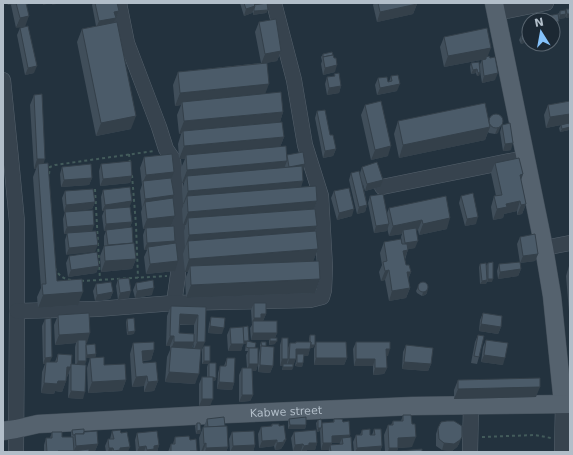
<svg xmlns="http://www.w3.org/2000/svg" width="573" height="455" font-family="'DejaVu Sans',sans-serif">
	<style>
		.lines { fill: none; stroke-linecap: round; stroke-linejoin: round }
		.minor-casing { stroke: #55616c; stroke-width: 16 }
		.major-casing { stroke: #434f5a; stroke-width: 19 }
		.path { stroke: #435b5b; stroke-width: 2; stroke-dasharray: 3 3; stroke-linecap: butt }
		.minor { stroke: #37434e; stroke-width: 15 }
		.major { stroke: #55626e; stroke-width: 18 }
		.wall { fill: #404e5a; fill-rule: evenodd }
		.shaded-wall { fill: #34404a }
		.building { fill: #4b5b69; stroke: #34404a }
		.labels { text-anchor: middle; dominant-baseline: central; stroke-width: 4; stroke-linejoin: round; paint-order: stroke }
		.street-label { font-size: 11px; fill: #b2bec9; stroke: #1c2833 }
	</style>
	<rect width="100%" height="100%" fill="#23323e"/>
	<g class="lines">
		<defs>
			<g id="minor">
				<path d="M119 3 127 43 159 127 166 149 173 159 178 230V275L174 303"/>
				<path d="M496 13 546 3"/>
				<path d="M3 80 11 159 17 222V311L16 452"/>
				<path d="M382 187 515 160"/>
				<path d="M544 248 570 243"/>
				<path d="M17 311 97 309 174 303 310 300 322 297 324 290 325 267 321 196 305 145 294 80 274 3"/>
				<path d="M470 452 471 405"/>
				<path d="M562 452 563 404"/>
			</g>
			<g id="major">
				<path d="M494 3 544 248 552 296 563 404"/>
				<path id="s1" d="M3 431 16 429 38 424 226 414 413 406 570 404"/>
			</g>
		</defs>
		<use href="#minor" class="minor-casing"/>
		<use href="#major" class="major-casing"/>
		<g class="path">
			<path d="M129 154 130 163"/>
			<path d="M49 174 50 167 55 165 154 151"/>
			<path d="M132 175 136 225 138 278"/>
			<path d="M95 189 100 280"/>
			<path d="M55 268C58 275 63 279 71 280"/>
			<path d="M81 281 167 276"/>
			<path d="M482 437 535 435 551 438"/>
		</g>
		<use href="#minor" class="minor"/>
		<use href="#major" class="major"/>
	</g>
	<g class="wall">
		<path d="M7 3H28L16 28 11 5H8Z"/>
		<path d="M93 3H117L119 11 114 22 131 129 96 136 77 42 82 29 96 26 93 10 92 5Z"/>
		<path d="M240 3H254V5L268 10 266 13 253 15V12L252 13 244 16Z"/>
		<path d="M374 3H416L417 4 413 14 377 22 373 5Z"/>
		<path d="M566 9H570V17L566 18V16L565 18 559 19 558 14 560 11H566Z"/>
		<path d="M259 22 281 51 277 61 265 63V94L283 112 280 122 284 137 280 147 287 155 303 171 301 187 317 201 314 209 317 226 315 231 318 249 313 261 320 279 315 293 186 298 185 279 188 272H185L183 254 185 248 184 231 186 225H183L182 209 184 204H183L182 190 184 183H182L181 168 185 159H179L178 144 181 134H179L177 115 181 105 175 106 173 85 178 72 261 63 255 32Z"/>
		<path d="M20 28 34 73 25 75 17 35Z"/>
		<path d="M529 34V44H527L525 39 527 35Z"/>
		<path d="M521 36 524 43 521 44 519 40Z"/>
		<path d="M444 37 488 56 495 80 482 83 480 71 479 76H477L476 73 471 74 470 67 471 63 479 66 482 60 486 59 444 67 440 47Z"/>
		<path d="M323 54 335 72 323 75 321 64 322 61 321 57Z"/>
		<path d="M334 74 341 86 339 93 327 95 325 84 327 77 334 76Z"/>
		<path d="M391 76 397 91 377 95 375 85 378 78 388 82H389Z"/>
		<path d="M34 95 44 164 57 281 78 305 38 308 37 297 41 288 33 177 36 169H34L30 105Z"/>
		<path d="M570 101V123H569L570 127 569 130 560 132 559 128 561 125 546 128 544 115 548 105Z"/>
		<path d="M365 105 388 156 371 160 361 115Z"/>
		<path d="M317 111 330 135 336 149 333 156 323 158 315 118Z"/>
		<path d="M500 115 498 133 495 134 489 133 488 132 485 140 399 158 394 134 398 121H489Z"/>
		<path d="M502 125 511 150 503 151 500 132Z"/>
		<path d="M144 157 172 178V198L175 216 171 226 174 244 175 271 146 274 144 257 147 250H144L143 235 145 229H143L141 212 142 209 140 191 142 185 140 168Z"/>
		<path d="M495 163 523 174 521 180 526 204 522 214 517 215V211L504 214 503 218 493 220 491 207 494 196H496L491 173Z"/>
		<path d="M101 164 132 176 130 183 100 186 99 171Z"/>
		<path d="M62 167 92 178 89 185 61 187 60 174Z"/>
		<path d="M362 167 380 187 365 191 362 181 367 205 365 212 357 214 349 180 351 173H360Z"/>
		<path d="M103 190 130 207 132 222 130 227 136 259 132 269 101 272 100 256 104 246V236L106 231H104L102 216 104 211H102L101 197Z"/>
		<path d="M65 191 95 202 92 209 64 212 62 198Z"/>
		<path d="M334 191 352 216 337 220 331 198Z"/>
		<path d="M370 196 387 213 389 208 447 229 419 235 418 230 416 231 415 248 408 249 405 260 406 265 411 272 408 279 410 288 406 298 389 301 385 280 381 281 379 272 382 265 380 253 384 242 402 244 401 237 402 234 389 236 387 228V231L374 233 368 203Z"/>
		<path d="M461 196 476 224 465 226 459 203Z"/>
		<path d="M65 212 92 231 66 255 65 240 67 234H64L63 219Z"/>
		<path d="M520 237 538 254 535 261 520 263 517 244Z"/>
		<path d="M69 256 99 266 96 273 68 277 66 263Z"/>
		<path d="M488 263 492 282H487V281L486 284H480L479 267 480 264 486 266Z"/>
		<path d="M499 264 521 269 518 276 498 279 497 271Z"/>
		<path d="M569 266H570V323L566 276Z"/>
		<path d="M118 279 129 298 118 300 116 286Z"/>
		<path d="M136 283 152 295 135 298 133 290Z"/>
		<path d="M96 284 113 292 110 299 95 301 93 291Z"/>
		<path d="M418 287 427 293 425 295 422 296 417 293 416 291Z"/>
		<path d="M254 303 266 314 263 321 277 333 275 338V344L269 345V340H251L250 328 252 325 251 310Z"/>
		<path d="M171 306 206 307 201 352 195 384 165 382 167 357 170 350V346H166L167 316ZM179 325H194V334L179 333ZM194 343 193 349H192Z"/>
		<path d="M483 313 501 327 498 334 479 331 480 320Z"/>
		<path d="M58 315 87 343H86V346V345L96 354 95 358H86L85 365 83 399 68 398 69 373 67 377H66V381L62 392 55 391 54 394 41 393 42 372 45 364H43L42 326 45 319 50 362H55L58 354 71 365 75 364V347L76 343 55 345 54 325Z"/>
		<path d="M211 317 222 334 208 333 209 324Z"/>
		<path d="M127 319 134 334 127 335 126 322Z"/>
		<path d="M230 328 249 341H248L255 348 258 364 259 353 260 348V345L261 342 266 347 273 366 270 373 258 372V364L256 371H252L253 395 250 401 239 402V375L242 368H247L246 355 248 351H245L246 344H243L241 351H228L227 335Z"/>
		<path d="M310 335 313 348H310L308 356H304L303 363 302 367 295 366 297 356H296L292 370H282L283 366H280V345L282 338 288 348 290 343H295L296 342H309V338Z"/>
		<path d="M478 335 479 357 477 364 471 363 475 342Z"/>
		<path d="M486 340 503 365 481 362 483 347Z"/>
		<path d="M316 342 347 358 344 365H314V349Z"/>
		<path d="M356 342 388 356H386L387 368 384 374 373 375V366H354L353 349Z"/>
		<path d="M133 343 154 350 151 360 143 361V363L158 381 154 391 144 392V386L132 387 130 354Z"/>
		<path d="M406 345 431 364 428 371 402 369 403 352Z"/>
		<path d="M204 346 209 363 216 378 215 381H213L210 406H199V384L202 377H207V367L208 364H202V349Z"/>
		<path d="M90 358 104 365 126 380 122 391 88 393 87 368Z"/>
		<path d="M227 358 234 383 232 390 217 389 218 373 220 366H224Z"/>
		<path d="M458 380 536 397 454 399V390Z"/>
		<path d="M403 415 412 447 398 448 397 451 422 452H385L384 435 388 425H391L393 421H401Z"/>
		<path d="M207 419 225 426 228 447 226 452H200L199 438 203 427H204V426Z"/>
		<path d="M289 419 306 425 305 429H288V422Z"/>
		<path d="M334 419 343 422 350 435 349 437 352 452H328L329 450H321L320 431 317 432 316 423 318 420 322 424V423L333 422ZM332 443H340L339 445H331Z"/>
		<path d="M197 423 201 430 200 434H196L195 426Z"/>
		<path d="M272 424 279 426 286 440 283 446 282 447 281 449 275 450 274 446 259 448 258 434 261 427 271 426Z"/>
		<path d="M438 428 459 444 457 447 452 451 442 450 436 446V434Z"/>
		<path d="M374 429 382 446 380 452H354L353 442 356 435H360L362 430 370 435H372Z"/>
		<path d="M72 430 84 432 98 444 95 451 89 452H44V445L46 438H50L52 432 62 437H71V433Z"/>
		<path d="M112 431 121 433 128 452H106L105 446 108 439H110Z"/>
		<path d="M232 432 255 445 253 452H230L229 439Z"/>
		<path d="M294 432 317 443 315 450H307V452H301V451H293L291 438Z"/>
		<path d="M137 433 159 445 157 452H136L135 440Z"/>
		<path d="M175 437 190 440 197 451 196 452H168L171 444H173Z"/>
	</g>
	<g class="shaded-wall">
		<path d="M9 3H12L11 5H8Z"/>
		<path d="M43 3H51L43 5Z"/>
		<path d="M53 3H61L52 5Z"/>
		<path d="M309 3H317L309 4Z"/>
		<path d="M417 4 413 14 377 22 380 12Z"/>
		<path d="M255 6 252 13 244 16 246 9Z"/>
		<path d="M268 10 266 13 253 15 254 11Z"/>
		<path d="M119 11 113 25 96 28 99 21 114 12Z"/>
		<path d="M566 14 565 18 559 19 560 15Z"/>
		<path d="M567 14H570V17L566 18Z"/>
		<path d="M29 16 25 27 16 28 20 18Z"/>
		<path d="M559 21 557 28 553 29V23Z"/>
		<path d="M522 40H525L524 43 521 44Z"/>
		<path d="M491 48 487 58 486 57V59L444 67 448 56Z"/>
		<path d="M281 51 277 61 261 64 265 54Z"/>
		<path d="M337 65 335 72 323 75 325 68Z"/>
		<path d="M37 66 34 73 25 75 28 68Z"/>
		<path d="M477 69 476 73 471 74 473 70Z"/>
		<path d="M480 72 479 76H477L478 73Z"/>
		<path d="M498 73 495 80 482 83 484 76Z"/>
		<path d="M269 84 264 97 182 102 181 105 175 106 180 93Z"/>
		<path d="M400 84 397 91 377 95 380 88Z"/>
		<path d="M341 86 339 93 327 95 329 88Z"/>
		<path d="M283 112 279 125 183 131 181 134H179L184 121Z"/>
		<path d="M570 114V123L546 128 550 117Z"/>
		<path d="M136 116 131 129 96 136 101 123Z"/>
		<path d="M503 121 498 133 495 134 498 127Z"/>
		<path d="M490 127 485 140 399 158 403 145Z"/>
		<path d="M570 127 569 130 560 132 562 129Z"/>
		<path d="M284 137 279 150 186 155 185 159H179L184 146Z"/>
		<path d="M513 143 511 150 503 151 505 144Z"/>
		<path d="M391 146 388 156 371 160 375 150Z"/>
		<path d="M336 149 333 156 323 158 325 151Z"/>
		<path d="M37 159H45L42 169 38 164 36 169H34Z"/>
		<path d="M287 161 282 174 187 176 184 183H182L187 170Z"/>
		<path d="M305 164 303 171 286 174 289 167Z"/>
		<path d="M174 172 170 182H143L146 175Z"/>
		<path d="M523 174 519 185 520 175Z"/>
		<path d="M132 176 130 183 100 186 103 179Z"/>
		<path d="M92 178 89 185 61 187 64 180Z"/>
		<path d="M383 180 380 187 365 191 367 184Z"/>
		<path d="M303 181 299 194 187 196 184 204H183L188 191Z"/>
		<path d="M174 195 170 206 145 202 142 209 145 199Z"/>
		<path d="M132 201 129 208 105 209 104 211H102L105 205Z"/>
		<path d="M317 201 312 215 188 218 186 225H183L188 212Z"/>
		<path d="M520 201 517 211 504 214 503 218 493 220 497 209 506 204Z"/>
		<path d="M95 202 92 209 64 212 66 205Z"/>
		<path d="M526 204 522 214 517 215 521 205Z"/>
		<path d="M367 205 365 212 357 214 359 207Z"/>
		<path d="M354 209 352 216 337 220 339 213Z"/>
		<path d="M175 216 171 226 146 228 145 229H143L147 219Z"/>
		<path d="M478 217 476 224 465 226 467 219Z"/>
		<path d="M450 218 447 229 419 235 423 224Z"/>
		<path d="M422 220 418 230 404 233 403 230 402 234 389 236 393 226Z"/>
		<path d="M132 222 129 229 106 230V231H104L106 224Z"/>
		<path d="M389 224 387 231 374 233 376 226Z"/>
		<path d="M94 225 92 232 64 234 67 227Z"/>
		<path d="M317 226 312 239 188 241 185 248 189 235Z"/>
		<path d="M175 241 173 248 148 247 147 250H144L147 243Z"/>
		<path d="M418 241 415 248 403 250 405 243Z"/>
		<path d="M98 245 95 252 66 255 69 248Z"/>
		<path d="M318 249 313 262 190 266 188 272H185L189 259Z"/>
		<path d="M408 250 404 260 403 251Z"/>
		<path d="M538 254 535 261 520 263 523 256Z"/>
		<path d="M136 259 132 269 101 272 105 261Z"/>
		<path d="M178 261 175 271 146 274 150 264Z"/>
		<path d="M99 266 96 273 68 277 71 270Z"/>
		<path d="M521 269 518 276 498 279 500 272Z"/>
		<path d="M389 270 385 280 381 281 385 271Z"/>
		<path d="M407 272H411L407 282Z"/>
		<path d="M320 279 315 293 186 298 191 285Z"/>
		<path d="M488 279H493L492 282H487Z"/>
		<path d="M487 280 486 284H480L482 281Z"/>
		<path d="M154 288 152 295 135 298 137 291Z"/>
		<path d="M410 288 406 298 389 301 392 291Z"/>
		<path d="M428 289 427 293 425 295 422 296 423 292Z"/>
		<path d="M131 291 129 298 118 300 120 293Z"/>
		<path d="M83 292 78 305 38 308 43 295Z"/>
		<path d="M113 292 110 299 95 301 97 295Z"/>
		<path d="M180 314 198 315 194 325 176 324Z"/>
		<path d="M261 314H266L263 321H253L251 325 254 318Z"/>
		<path d="M481 324 501 327 498 334 479 331Z"/>
		<path d="M210 326 224 328 222 334 208 333Z"/>
		<path d="M135 331 134 334 127 335 128 332Z"/>
		<path d="M90 333 87 343H78V340L76 343 55 345 59 335Z"/>
		<path d="M253 333H277L274 340 270 338 269 340H251Z"/>
		<path d="M170 336H174L170 346H166Z"/>
		<path d="M243 341H249L247 344V341L246 344H243L241 351H228L231 344Z"/>
		<path d="M270 341H277L275 344 269 345Z"/>
		<path d="M174 342H194L190 353 171 349Z"/>
		<path d="M197 342H205L201 352H193Z"/>
		<path d="M310 345H315L313 348H309Z"/>
		<path d="M296 349H310L308 356H297V354V356H294Z"/>
		<path d="M386 349H390L388 356H384Z"/>
		<path d="M154 350 151 360 138 361 142 351Z"/>
		<path d="M96 354 95 358H86L87 355Z"/>
		<path d="M484 355 505 358 503 365 481 362Z"/>
		<path d="M52 357 49 364 46 362 45 364H43L45 358Z"/>
		<path d="M316 358H347L344 365H314Z"/>
		<path d="M282 359H288L286 366 283 364V366H280Z"/>
		<path d="M289 359H296L293 366H287Z"/>
		<path d="M356 359H375L373 366H354Z"/>
		<path d="M78 361H86L84 368H75Z"/>
		<path d="M204 361H210L209 364H202Z"/>
		<path d="M404 362 431 364 428 371 402 369Z"/>
		<path d="M297 363H303L302 367 295 366Z"/>
		<path d="M249 364H258L256 371H247Z"/>
		<path d="M260 365 273 366 270 373 258 372Z"/>
		<path d="M67 367H71L67 377H63Z"/>
		<path d="M283 367H293L292 370H282Z"/>
		<path d="M375 368H387L384 374 373 375Z"/>
		<path d="M169 372 199 374 195 384 165 382Z"/>
		<path d="M147 376 144 386 132 387 136 377Z"/>
		<path d="M209 378H216L215 381H207Z"/>
		<path d="M126 380 122 391 88 393 92 382Z"/>
		<path d="M58 381H66L62 392 55 391 54 394 41 393 44 383Z"/>
		<path d="M158 381 154 391 144 392 148 382Z"/>
		<path d="M219 382 234 383 232 390 217 389Z"/>
		<path d="M540 387 536 397 454 399 458 389Z"/>
		<path d="M71 391 85 392 83 399 68 398Z"/>
		<path d="M242 395H253L250 401 239 402Z"/>
		<path d="M202 399H213L210 406H199Z"/>
		<path d="M290 425H306L305 429H288Z"/>
		<path d="M318 428H321L320 431 317 432Z"/>
		<path d="M201 430 200 434H196L197 431Z"/>
		<path d="M350 435 347 442 342 438 340 443H332L330 448V445L329 450H321L323 443 332 436Z"/>
		<path d="M416 437 412 447 398 448 397 452H388L389 448 398 438Z"/>
		<path d="M462 437 459 444 457 447 452 451 442 450 444 443Z"/>
		<path d="M277 440 274 446 259 448 262 441Z"/>
		<path d="M284 440H286L283 446 282 447 281 449 275 450 277 443Z"/>
		<path d="M206 443 203 452H201L204 444Z"/>
		<path d="M309 443H317L315 450H307V452H301L304 446Z"/>
		<path d="M98 444 95 451 83 452 74 451 76 446Z"/>
		<path d="M303 444 301 451H293L295 445Z"/>
		<path d="M159 445 157 452H146L147 450 154 446Z"/>
		<path d="M255 445 253 452H230L233 446Z"/>
		<path d="M146 446 144 452H137L139 447Z"/>
		<path d="M382 446 380 452H355L357 448Z"/>
		<path d="M130 447 128 452H113L114 451 120 448Z"/>
		<path d="M228 447 226 452H205L206 448Z"/>
		<path d="M109 448H113L112 452H108Z"/>
		<path d="M58 451H74L73 452H58Z"/>
	</g>
	<g class="building">
		<path d="M16 3H26L29 16 20 18Z"/>
		<path d="M95 3H117L119 11 114 12 116 18 99 21Z"/>
		<path d="M244 3H254L255 6 246 9Z"/>
		<path d="M267 3 268 10 254 11V9L255 6 254 5Z"/>
		<path d="M378 3H416L417 4 380 12Z"/>
		<path d="M566 9H570V14H567Z"/>
		<path d="M565 10 566 14 560 15V11Z"/>
		<path d="M558 14 559 21 553 23V20H537V18Z"/>
		<path d="M276 19 281 51 265 54 259 22Z"/>
		<path d="M117 22 136 116 101 123 82 29Z"/>
		<path d="M28 26 37 66 28 68 20 28Z"/>
		<path d="M487 28 491 48 448 56 444 37Z"/>
		<path d="M529 34V41H528L527 35Z"/>
		<path d="M524 35 525 40H522L521 36Z"/>
		<path d="M332 52 333 55 323 57V54Z"/>
		<path d="M333 55 334 58H336L337 65 325 68 323 57Z"/>
		<path d="M489 56 490 58 495 57 498 73 484 76 482 60 486 59V57Z"/>
		<path d="M479 62 480 72 478 73 477 69 473 70 471 63Z"/>
		<path d="M267 63 269 84 180 93 178 72Z"/>
		<path d="M339 73 341 86 329 88 327 77 335 76 334 74Z"/>
		<path d="M398 75 400 84 380 88 378 78 387 77 388 82 392 81 391 76Z"/>
		<path d="M281 92 283 112 184 121 182 102Z"/>
		<path d="M42 94 45 159H37L34 95Z"/>
		<path d="M381 101 391 146 375 150 365 105Z"/>
		<path d="M570 101V114L550 117 548 105Z"/>
		<path d="M485 103 490 127 403 145 398 121Z"/>
		<path d="M325 110 330 135H333L336 149 325 151 317 111Z"/>
		<circle cx="496" cy="121" r="7"/>
		<path d="M282 122 284 137 184 146 183 131Z"/>
		<path d="M510 123 513 143 505 144 502 125Z"/>
		<path d="M569 123 570 127 562 129 561 125Z"/>
		<path d="M286 146 287 161 187 170 186 155Z"/>
		<path d="M303 152 305 164 289 167 287 155Z"/>
		<path d="M172 154 174 172 146 175 144 157Z"/>
		<path d="M519 158 523 174 520 175 526 204 521 205 520 201 506 204 507 207 497 209 494 196 502 195 495 163Z"/>
		<path d="M131 161 132 176 103 179 101 164Z"/>
		<path d="M377 162 383 180 367 184 362 167Z"/>
		<path d="M48 163 57 281 82 279 83 292 43 295 42 284H46L38 164Z"/>
		<path d="M91 164 92 178 64 180 62 167Z"/>
		<path d="M302 166 303 181 188 191 187 176Z"/>
		<path d="M359 171 367 205 359 207 351 173Z"/>
		<path d="M171 178 174 195 145 199 143 181Z"/>
		<path d="M316 186 317 201 188 212 187 196Z"/>
		<path d="M130 187 132 201 105 205 103 190Z"/>
		<path d="M349 188 354 209 339 213 334 191Z"/>
		<path d="M93 189 95 202 66 205 65 191Z"/>
		<path d="M473 193 478 217 467 219 461 196Z"/>
		<path d="M383 194 389 224 376 226 370 196Z"/>
		<path d="M446 196 450 218 423 224 422 220 393 226 389 208Z"/>
		<path d="M173 198 175 216 147 219 145 202Z"/>
		<path d="M130 207 132 222 106 224 105 209Z"/>
		<path d="M315 209 317 226 189 235 188 218Z"/>
		<path d="M93 210 94 225 67 227 65 212Z"/>
		<path d="M174 226 175 241 147 243 146 228Z"/>
		<path d="M132 227 133 243 108 245 106 230Z"/>
		<path d="M416 228 418 241 405 243 403 230Z"/>
		<path d="M96 231 98 245 69 248 67 233Z"/>
		<path d="M316 231 318 249 189 259 188 241Z"/>
		<path d="M535 234 538 254 523 256 520 237Z"/>
		<path d="M401 239 402 244H407L408 250 403 251 406 265H409L411 272H407L410 288 392 291 389 270 385 271 383 262 387 261 384 242Z"/>
		<path d="M134 243 136 259 105 261 104 246Z"/>
		<path d="M176 243 178 261 150 264 148 247Z"/>
		<path d="M97 252 99 266 71 270 69 256Z"/>
		<path d="M319 261 320 279 191 285 190 266Z"/>
		<path d="M493 262V279H488V263Z"/>
		<path d="M520 262 521 269 500 272 499 264Z"/>
		<path d="M486 263 487 280 482 281 480 264Z"/>
		<path d="M129 278 131 291 120 293 118 279Z"/>
		<path d="M153 280 154 288 137 291 136 283Z"/>
		<circle cx="423" cy="287" r="5"/>
		<path d="M111 282 113 292 97 295 96 284Z"/>
		<path d="M254 303H266V314H261V318H254Z"/>
		<path d="M171 306 206 307 205 342H197L198 315 180 314 179 333 194 334V342H174V336H170Z"/>
		<path d="M89 313 90 333 59 335 58 315Z"/>
		<path d="M483 313 502 316 501 327 481 324Z"/>
		<path d="M211 317 225 318 224 328 210 326Z"/>
		<path d="M51 318 52 357 45 358V319Z"/>
		<path d="M134 318 135 331 128 332 127 319Z"/>
		<rect x="253" y="321" width="24" height="12"/>
		<path d="M248 326 249 341H243V327Z"/>
		<path d="M243 327 244 344H231L230 328Z"/>
		<path d="M310 335H315V345H311V342H310Z"/>
		<path d="M478 335 484 336 479 357 474 356Z"/>
		<rect x="270" y="338" width="7" height="3"/>
		<rect x="282" y="338" width="6" height="21"/>
		<rect x="78" y="340" width="8" height="21"/>
		<path d="M486 340 508 343 505 358 484 355Z"/>
		<path d="M247 341 256 343 255 348H249L246 347Z"/>
		<path d="M154 342V350L142 351 143 363 156 362 158 381 148 382 147 376 136 377 133 343Z"/>
		<path d="M261 342H266V346H262Z"/>
		<path d="M296 342H311L310 349H296V359H289L290 343H296Z"/>
		<path d="M316 342H346L347 358H316Z"/>
		<path d="M356 342H390V349H386L387 368H375V359H356Z"/>
		<path d="M95 344 96 354 87 355 86 345Z"/>
		<path d="M406 345 433 348 431 364 404 362Z"/>
		<rect x="204" y="346" width="6" height="15"/>
		<path d="M261 346 274 347 273 366 260 365Z"/>
		<path d="M171 347 201 349 199 374 169 372Z"/>
		<rect x="249" y="348" width="9" height="16"/>
		<path d="M58 354 72 355 71 367H67L66 381H58L57 384 44 383 46 362H57Z"/>
		<path d="M297 354H304L303 363H297Z"/>
		<path d="M104 357V365L125 364 126 380 92 382 90 358Z"/>
		<path d="M227 358H235L234 383 219 382 220 366H226Z"/>
		<path d="M209 363H216V378L209 377Z"/>
		<path d="M71 364 86 365 85 392 71 391Z"/>
		<rect x="283" y="364" width="10" height="3"/>
		<path d="M242 368H252L253 395H242Z"/>
		<rect x="202" y="377" width="11" height="22"/>
		<path d="M540 378V387L458 389V380Z"/>
		<path d="M403 415H411L412 424H415L416 437 398 438V448H389L388 425H393V421H403Z"/>
		<path d="M224 417 225 426 208 427 207 419Z"/>
		<path d="M306 417V425H290L289 419Z"/>
		<path d="M321 419 322 424 321 428H318V420Z"/>
		<path d="M334 419H342L343 422 349 421 350 435 332 436V443H323L322 423 334 422Z"/>
		<path d="M447 421H454L462 426V437L460 440 454 444 444 443 439 439 438 428 441 422Z"/>
		<path d="M197 423H200L201 430 197 431Z"/>
		<path d="M272 424H279V426L284 425 286 440H284V442L277 443V440L262 441 261 427 272 426Z"/>
		<path d="M227 426 228 447 206 448V443L204 444 203 427Z"/>
		<path d="M84 429V432L83 434H75V435H73L72 430Z"/>
		<path d="M370 429V435H375L374 429H381L382 446 357 448 356 435H362V430Z"/>
		<path d="M120 430 121 433 127 432 130 447 120 448V450L114 451 113 448H109L108 439H114L112 431Z"/>
		<path d="M316 430 317 443H309V445L304 446 303 444 295 445 294 432Z"/>
		<path d="M97 431 98 444 76 446 75 434H84V432Z"/>
		<path d="M157 431 159 445 154 446V449L147 450 146 446 139 447 137 433Z"/>
		<path d="M254 431 255 445 233 446 232 432Z"/>
		<path d="M52 432H62V437H73L74 451H58V452H47L46 438H52Z"/>
		<path d="M189 436 190 440 196 439 197 451H190V452H171V444H175V437Z"/>
		<path d="M351 437 352 452H331L330 445 343 444 342 438Z"/>
		<path d="M89 449V452H74V451Z"/>
		<path d="M422 449V452H389Z"/>
	</g>
	<g class="labels">
		<g class="street-label">
			<text stroke="none"><textPath href="#s1" startOffset="284">Kabwe street</textPath></text>
		</g>
	</g>
	<rect width="573" height="455" fill="none" stroke="#b2bec9" stroke-width="8"/>
	<g transform="translate(541 32) rotate(349)"><circle r="19" fill="#1c2833" stroke="#58646f"/>
	<path d="M0-3L7 15L0 10L-7 15Z" fill="#85c2fb"/>
	<text y="-6" font-size="11" font-weight="bold" text-anchor="middle" fill="#b2bec9">N</text>
	</g>
</svg>
